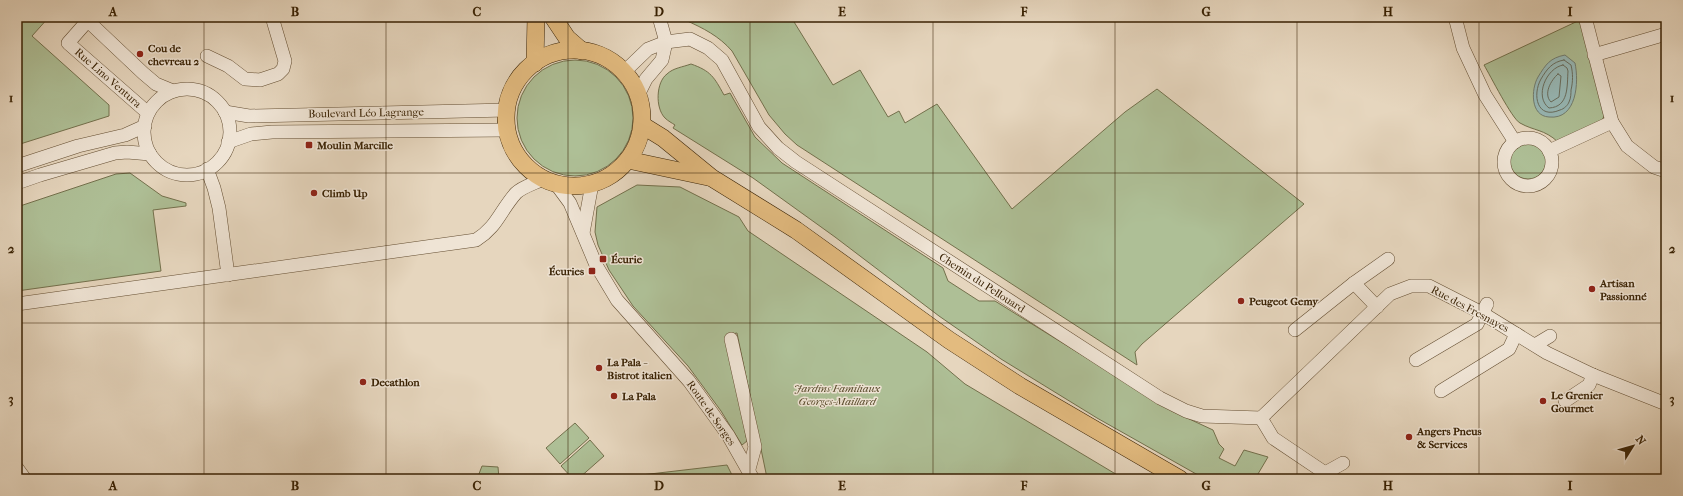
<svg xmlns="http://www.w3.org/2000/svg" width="1683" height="496" font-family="'IM FELL French Canon',serif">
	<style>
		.green { fill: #aebf96; stroke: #73704c }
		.water { fill: #97b8b6; stroke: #717c6e }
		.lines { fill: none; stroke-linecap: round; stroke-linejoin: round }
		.shore { stroke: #686c5c; stroke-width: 1 }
		.minor-casing { stroke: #644e32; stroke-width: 14 }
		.major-casing { stroke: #382103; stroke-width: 18 }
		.minor { stroke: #efe4d5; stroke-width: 13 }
		.major { stroke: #e3bb7f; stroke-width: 17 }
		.grid { fill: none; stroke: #382103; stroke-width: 1; stroke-opacity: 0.55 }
		.poi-dot { fill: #8f2418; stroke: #efe4d5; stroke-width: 1.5 }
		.labels { text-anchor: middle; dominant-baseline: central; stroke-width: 3; stroke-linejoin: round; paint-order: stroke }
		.poi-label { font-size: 11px; font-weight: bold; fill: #382103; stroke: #efe4d5; text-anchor: start }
		.street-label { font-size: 11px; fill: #382103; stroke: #efe4d5 }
		.park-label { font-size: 11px; font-style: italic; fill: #564828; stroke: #efe4d5 }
		.neatline { fill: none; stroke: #382103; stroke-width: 1.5 }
		.grid-label { font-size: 13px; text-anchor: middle; font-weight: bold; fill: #382103 }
	</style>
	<rect width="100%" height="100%" fill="#e6d6be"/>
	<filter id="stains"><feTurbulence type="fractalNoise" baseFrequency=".005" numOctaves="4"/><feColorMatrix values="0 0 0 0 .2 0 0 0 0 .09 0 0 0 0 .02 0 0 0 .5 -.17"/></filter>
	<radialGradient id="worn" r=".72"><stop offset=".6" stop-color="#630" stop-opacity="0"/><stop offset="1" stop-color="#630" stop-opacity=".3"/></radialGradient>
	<g class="green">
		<path d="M17 17H49L32 36 109 105V116L17 145Z"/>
		<path d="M693 17H791L833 85 860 70 888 117 899 111 905 123 937 104 1012 209 1125 112 1157 89 1304 204 1142 344 1135 352 1137 365 797 145 785 134 769 115 732 51C719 36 703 28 685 20Z"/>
		<path d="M1580 20 1605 115 1600 123 1558 142C1544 129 1534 131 1520 123 1512 119 1490 75 1484 65Z"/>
		<circle cx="575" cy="118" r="58"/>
		<path d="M691 64C711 71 714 77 724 95L730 93 755 137 782 163 943 268 948 281 979 301H995L1172 411 1213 430 1219 444 1224 449 1219 458 1235 466 1244 450 1268 457 1255 479H1205L1097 418 1001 359 939 316 835 237 753 178 673 128 675 125C672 123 668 121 665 118 655 108 656 82 667 74 673 68 683 67 691 64Z"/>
		<circle cx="1528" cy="161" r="18"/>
		<path d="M130 173 162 196 186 203V206L153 210 161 271 17 291V207L116 174Z"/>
		<path d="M637 185 680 187 739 217 748 231 927 352 965 384 1124 479H770L769 477 767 478 737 333 727 335 747 441 742 445 721 411 688 366 633 306 609 270 598 245 595 232 597 207Z"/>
		<path d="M575 423 589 438 560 464 546 448Z"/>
		<path d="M590 440 604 456 578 479H573L561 466Z"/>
		<path d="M727 465 734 479H607Z"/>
		<path d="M482 466 498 467 499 479H477Z"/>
	</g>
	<path class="water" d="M1565 55 1575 63C1579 82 1577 120 1549 117 1530 116 1531 89 1538 77 1546 64 1550 58 1565 55Z"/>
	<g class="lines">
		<g class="shore">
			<path d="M1564 60 1571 65C1573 73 1573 82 1571 90 1571 93 1571 98 1569 102 1568 105 1564 109 1560 110 1537 120 1532 95 1541 79 1547 69 1552 62 1564 60Z"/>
			<path d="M1563 65 1567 68 1568 71C1567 86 1569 107 1549 108 1534 97 1546 68 1563 65Z"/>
			<path d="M1558 74 1561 76 1559 97 1551 102C1543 94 1551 80 1558 74Z"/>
		</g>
		<defs>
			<g id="minor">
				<path d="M91 17 68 43 148 113"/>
				<path d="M1455 17 1463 48 1485 95 1515 142"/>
				<path d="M1585 17 1612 122 1627 146 1654 167 1666 171"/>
				<path d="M88 21 143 73 156 84 173 91"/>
				<path d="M1594 55 1666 34"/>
				<path d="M207 56 228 66 245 79 260 80 278 74 283 69 285 61 272 17"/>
				<path d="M624 72 648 49 666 42 690 39 708 48 722 60 759 127 778 148 796 162 1160 398 1186 411 1202 416 1261 418"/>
				<circle cx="187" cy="132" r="43"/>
				<path d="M638 95 646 79 662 60 666 42 659 17"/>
				<path d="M225 112 249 116 507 110"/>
				<circle cx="1528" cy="162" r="24"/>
				<path d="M228 142 251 134 272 132 507 130"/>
				<path d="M1549 151 1612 122"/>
				<path d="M17 166 78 146 125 135 145 126"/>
				<path d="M207 169 214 188 219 208 228 275"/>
				<path d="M17 183 40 175 115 153 127 152 150 154"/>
				<path d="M556 184 570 203 596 265 617 300 689 381 728 435 753 479"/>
				<path d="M583 233 592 184"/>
				<path d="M1354 283 1388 259"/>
				<path d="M17 304 476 240C497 227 500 211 516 193 522 187 535 183 543 179"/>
				<path d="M1295 330 1354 283 1377 307"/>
				<path d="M731 339 755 447 749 469"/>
				<path d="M1535 345 1550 336"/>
				<path d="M1416 360 1477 324 1487 304"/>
				<path d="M1441 391 1509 349 1516 334"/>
				<path d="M1565 401 1589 385 1593 375"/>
				<path d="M1261 418 1390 294 1411 286H1429L1482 313 1547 353 1593 375 1666 404"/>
				<path d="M1261 418 1273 438 1334 479"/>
				<path d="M17 468 25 479"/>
				<path d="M1325 473 1343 463"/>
			</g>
			<g id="major">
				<path d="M553 17 567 38 582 51"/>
				<circle cx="574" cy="118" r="68"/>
				<path d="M535 63 536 17"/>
				<path d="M642 125 663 138 712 178 796 230 949 340 1020 386 1180 479"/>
				<path d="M628 160 708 177"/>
			</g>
		</defs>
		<use href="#minor" class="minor-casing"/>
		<use href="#major" class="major-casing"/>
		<use href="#minor" class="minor"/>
		<use href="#major" class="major"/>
	</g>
	<path class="grid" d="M204 17V479M386 17V479M568 17V479M750 17V479M933 17V479M1115 17V479M1297 17V479M1479 17V479M17 173H1666M17 323H1666"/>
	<g class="poi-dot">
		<circle cx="140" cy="54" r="4"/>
		<rect x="305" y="141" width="8" height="8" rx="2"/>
		<circle cx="314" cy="193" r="4"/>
		<rect x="599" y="255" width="8" height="8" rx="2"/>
		<rect x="588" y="267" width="8" height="8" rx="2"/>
		<circle cx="1592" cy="289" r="4"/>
		<circle cx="1241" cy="301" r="4"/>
		<circle cx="599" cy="368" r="4"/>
		<circle cx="363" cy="382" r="4"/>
		<circle cx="614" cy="396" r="4"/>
		<circle cx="1543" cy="401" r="4"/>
		<circle cx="1409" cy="437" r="4"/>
	</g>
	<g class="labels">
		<g class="poi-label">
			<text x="148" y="48">Cou de<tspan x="148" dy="13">chevreau 2</tspan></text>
			<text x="317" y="145">Moulin Marcille</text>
			<text x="322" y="193">Climb Up</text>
			<text x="611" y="259">Écurie</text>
			<text x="584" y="271" text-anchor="end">Écuries</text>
			<text x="1600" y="283">Artisan<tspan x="1600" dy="13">Passionné</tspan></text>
			<text x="1249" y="301">Peugeot Gemy</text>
			<text x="607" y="362">La Pala -<tspan x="607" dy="13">Bistrot italien</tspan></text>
			<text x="371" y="382">Decathlon</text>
			<text x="1551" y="395">Le Grenier<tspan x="1551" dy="13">Gourmet</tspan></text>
			<text x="622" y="396">La Pala</text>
			<text x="1417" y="431">Angers Pneus<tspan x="1417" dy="13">&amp; Services</tspan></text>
		</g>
		<g class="street-label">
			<text transform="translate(108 78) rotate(41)">Rue Lino Ventura</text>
			<text transform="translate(366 113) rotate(-1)">Boulevard Léo Lagrange</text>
			<text transform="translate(982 283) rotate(33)">Chemin du Pellouard</text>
			<text transform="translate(1470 309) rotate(28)">Rue des Fresnayes</text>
			<text transform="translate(711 413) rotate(55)">Route de Sorges</text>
		</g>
		<g class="park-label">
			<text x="837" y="388">Jardins Familiaux<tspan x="837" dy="13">Georges-Maillard</tspan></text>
		</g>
	</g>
	<rect width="1683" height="496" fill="none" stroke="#e6d6be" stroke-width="44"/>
	<g transform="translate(1633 446) rotate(53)" stroke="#efe4d5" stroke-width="3" paint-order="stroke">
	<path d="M0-3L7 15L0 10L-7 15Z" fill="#382103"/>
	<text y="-6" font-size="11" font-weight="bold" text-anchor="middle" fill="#382103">N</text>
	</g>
	<rect x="22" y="22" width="1639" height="452" class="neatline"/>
	<g class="grid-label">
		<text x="113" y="16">A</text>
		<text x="295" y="16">B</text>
		<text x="477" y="16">C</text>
		<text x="659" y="16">D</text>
		<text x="842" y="16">E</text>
		<text x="1024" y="16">F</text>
		<text x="1206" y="16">G</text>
		<text x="1388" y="16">H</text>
		<text x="1570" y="16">I</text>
		<text x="11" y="102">1</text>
		<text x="1672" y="102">1</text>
		<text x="11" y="253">2</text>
		<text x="1672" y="253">2</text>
		<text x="11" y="403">3</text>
		<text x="1672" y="403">3</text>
		<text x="113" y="490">A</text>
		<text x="295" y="490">B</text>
		<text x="477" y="490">C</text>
		<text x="659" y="490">D</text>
		<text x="842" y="490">E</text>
		<text x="1024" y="490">F</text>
		<text x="1206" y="490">G</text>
		<text x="1388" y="490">H</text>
		<text x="1570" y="490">I</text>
	</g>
	<rect width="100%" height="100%" filter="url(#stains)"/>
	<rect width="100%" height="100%" fill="url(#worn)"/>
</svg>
